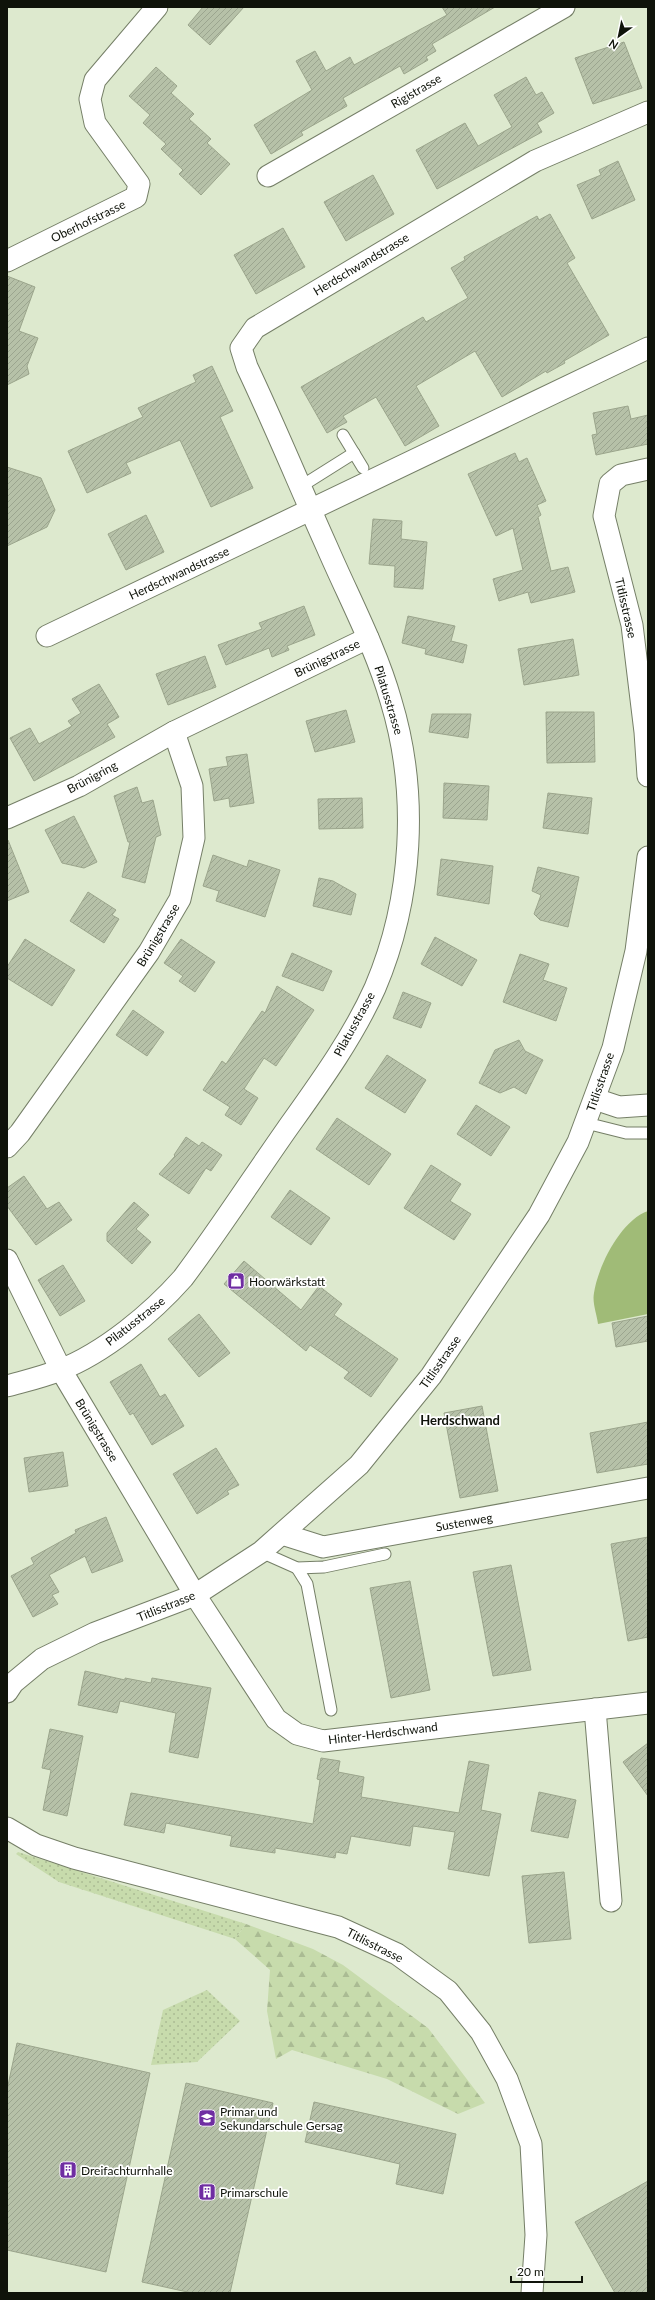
<svg xmlns="http://www.w3.org/2000/svg" width="655" height="2300" font-family="Lato,sans-serif">
	<style>
		.grass { fill: url(#grass-dots) }
		.forest { fill: url(#forest-firs) }
		.water { fill: #a0bb77 }
		.building { fill: url(#building-hatch); stroke: #9ba58c }
		.lines { fill: none; stroke-linecap: round; stroke-linejoin: round }
		.lane-casing { stroke: #757f67; stroke-width: 13 }
		.street-casing { stroke: #757f67; stroke-width: 23 }
		.lane { stroke: #fff; stroke-width: 11 }
		.street { stroke: #fff; stroke-width: 21 }
		.labels { text-anchor: middle; dominant-baseline: central; stroke-width: 3.5; stroke-linejoin: round; paint-order: stroke }
		.street-label { font-size: 12px; fill: #0f130a; stroke: #fff }
		.poi-label { font-size: 12px; fill: #0f130a; stroke: #fff; text-anchor: start }
		.neighbourhood-label { font-size: 13px; font-weight: bold; fill: #0f130a; stroke: #fff }
	</style>
	<defs>
		<pattern id="grass-dots" width="8" height="8" patternUnits="userSpaceOnUse"><rect width="8" height="8" fill="#c7dbac"/><path d="M2 2h.1M6 6h.1" fill="none" stroke="#aabb93" stroke-width="1.8" stroke-linecap="round"/></pattern>
		<pattern id="forest-firs" width="22" height="20" patternUnits="userSpaceOnUse"><rect width="22" height="20" fill="#c7dbac"/><path d="M5 1l3.5 6h-7zM16 11l3.5 6h-7z" fill="#aabb93"/></pattern>
		<pattern id="building-hatch" width="6" height="6" patternUnits="userSpaceOnUse"><rect width="6" height="6" fill="#b6c1a8"/><path d="M-1 1l2-2M0 6l6-6M5 7l2-2" fill="none" stroke="#9ba58f"/></pattern>
	</defs>
	<rect width="100%" height="100%" fill="#dde9ce"/>
	<g class="grass">
		<path d="M18 1852 246 1924 235 1939 59 1882 16 1854Z"/>
		<path d="M207 1990 240 2021 197 2062 151 2065 163 2010Z"/>
	</g>
	<path class="forest" d="M246 1924 313 1949 343 1965 428 2028 485 2103 458 2114 387 2079 292 2050 276 2059 267 2011 270 1970 235 1939Z"/>
	<path class="water" d="M648 1211V1314L598 1324C597 1315 592 1303 594 1293 598 1266 621 1220 648 1211Z"/>
	<g class="building">
		<path d="M203 7H244L210 45 188 25Z"/>
		<path d="M442 7H495L432 44 436 51 426 57 428 60 404 74 400 66 343 98 347 106 301 132 303 135 271 154 254 125 312 90 296 61 315 51 326 71 350 57 354 65 447 15Z"/>
		<path d="M624 42 642 88 593 104 575 58Z"/>
		<path d="M156 67 177 86 171 93 194 114 189 119 211 139 207 143 230 164 201 195 179 174 183 170 161 149 166 144 143 123 150 115 129 96Z"/>
		<path d="M526 77 536 95 542 92 554 113 537 123 542 132 437 189 416 150 465 123 478 146 512 127 494 95Z"/>
		<path d="M618 161 635 200 592 219 577 185 601 175 599 170Z"/>
		<path d="M373 175 394 214 346 241 324 202Z"/>
		<path d="M550 214 575 258 567 263 609 335 564 361 565 363 547 373 546 371 502 397 475 351 416 386 439 426 405 446 376 397 343 416 347 422 327 433 301 387 423 317 426 322 468 298 451 268 465 260 464 257 537 216 539 220Z"/>
		<path d="M283 228 305 267 256 294 234 255Z"/>
		<path d="M7 276 35 287 19 331 38 338 27 366 29 374 7 385Z"/>
		<path d="M212 366 233 411 220 417 253 488 211 507 180 440 126 463 131 473 87 493 68 451 143 417 138 408 196 382 193 375Z"/>
		<path d="M628 406 631 419 648 415V444L596 455 592 435 597 434 593 413Z"/>
		<path d="M515 453 519 462 527 458 546 501 537 505 541 515 538 517 551 571 568 567 575 592 531 603 528 592 499 601 493 579 523 570 513 528 496 536 468 474Z"/>
		<path d="M7 467 41 478 55 510 47 527 7 546Z"/>
		<path d="M146 515 164 552 126 570 108 534Z"/>
		<path d="M373 519 402 521 401 539 427 542 423 589 394 587 395 566 369 564Z"/>
		<path d="M304 606 315 635 287 646 289 650 272 657 269 648 226 665 218 645 262 629 259 623Z"/>
		<path d="M408 616 455 626 451 641 467 645 463 663 425 654 426 649 402 643Z"/>
		<path d="M573 639 579 675 524 685 518 649Z"/>
		<path d="M205 656 216 687 168 705 156 674Z"/>
		<path d="M99 684 119 717 107 724 115 737 34 781 10 738 30 728 39 744 72 726 68 721 81 713 72 699Z"/>
		<path d="M346 710 355 742 315 752 306 721Z"/>
		<path d="M546 712H594L595 762 547 763Z"/>
		<path d="M432 714H471L468 738 429 732Z"/>
		<path d="M247 754 254 803 230 807 229 798 214 801 209 769 228 766 226 757Z"/>
		<path d="M444 783 489 786 487 820 443 818Z"/>
		<path d="M137 787 142 803 153 800 161 835 156 837 145 883 122 877 130 842H128L114 796Z"/>
		<path d="M548 793 592 798 588 834 543 828Z"/>
		<path d="M362 798 363 828 319 829 318 799Z"/>
		<path d="M74 816 97 862 84 868 62 863 45 830Z"/>
		<path d="M8 840 29 892 7 901V841Z"/>
		<path d="M213 855 247 867 249 860 280 870 265 917 216 901 219 891 203 886Z"/>
		<path d="M441 859 493 866 489 904 437 895Z"/>
		<path d="M538 867 579 877 568 927 540 920 534 914 541 895 532 891Z"/>
		<path d="M319 878 333 881 356 894 351 915 313 906Z"/>
		<path d="M88 892 116 910 112 915 119 919 104 943 70 921Z"/>
		<path d="M435 937 477 960 462 986 421 964Z"/>
		<path d="M25 939 75 970 52 1006 7 978V967Z"/>
		<path d="M181 939 215 962 195 992 179 981 183 976 164 963Z"/>
		<path d="M292 953 332 971 323 991 282 976Z"/>
		<path d="M520 954 549 964 543 980 567 988 556 1021 503 1002Z"/>
		<path d="M277 986 314 1010 276 1066 264 1058 244 1089 258 1098 241 1125 225 1115 230 1107 203 1090 222 1061 226 1064 262 1011 265 1013Z"/>
		<path d="M403 992 431 1003 421 1028 393 1018Z"/>
		<path d="M133 1010 164 1032 147 1056 116 1035Z"/>
		<path d="M519 1040 525 1051 543 1060 526 1094 514 1087 500 1093 479 1083 495 1050Z"/>
		<path d="M387 1055 426 1080 405 1113 365 1088Z"/>
		<path d="M476 1105 510 1127 491 1156 457 1134Z"/>
		<path d="M337 1118 391 1154 369 1185 316 1149Z"/>
		<path d="M186 1137 199 1146 202 1142 222 1155 211 1171 206 1168 189 1194 159 1174 175 1156 174 1155Z"/>
		<path d="M431 1165 461 1184 450 1201 471 1214 454 1240 404 1208Z"/>
		<path d="M24 1176 47 1209 59 1202 72 1220 36 1245 7 1206V1188Z"/>
		<path d="M290 1190 330 1218 311 1245 271 1217Z"/>
		<path d="M134 1202 149 1215 136 1229 151 1242 132 1264 107 1241V1233Z"/>
		<path d="M244 1261 301 1310 319 1286 342 1304 334 1315 398 1359 371 1397 344 1378 349 1372 310 1345 306 1351 224 1284Z"/>
		<path d="M63 1265 85 1301 60 1316 38 1280Z"/>
		<path d="M199 1314 230 1353 199 1377 168 1339Z"/>
		<path d="M648 1316V1341L616 1347 612 1323Z"/>
		<path d="M141 1364 160 1397 165 1394 184 1426 152 1445 133 1413 130 1415 110 1382Z"/>
		<path d="M482 1406 498 1491 460 1498 444 1413Z"/>
		<path d="M648 1422V1464L597 1473 590 1433Z"/>
		<path d="M216 1448 239 1485 227 1491 229 1494 197 1514 173 1474Z"/>
		<path d="M63 1452 68 1486 29 1492 24 1458Z"/>
		<path d="M106 1517 123 1561 92 1573 85 1556 49 1575 59 1592 52 1595 58 1604 33 1617 11 1576 34 1564 31 1558 76 1533 75 1530Z"/>
		<path d="M648 1537V1637L628 1641 611 1544Z"/>
		<path d="M511 1565 531 1670 493 1676 473 1572Z"/>
		<path d="M410 1581 430 1690 391 1698 370 1588Z"/>
		<path d="M85 1671 125 1680V1678L151 1683 152 1678 211 1688 198 1758 169 1752 176 1713 120 1701 117 1713 78 1705Z"/>
		<path d="M50 1729 83 1736 67 1816 43 1810 51 1770 42 1768Z"/>
		<path d="M648 1743V1796L623 1762Z"/>
		<path d="M321 1758 340 1761 338 1772 364 1777 361 1797 459 1813 469 1761 489 1765 481 1810 501 1814 489 1876 448 1869 455 1832 413 1826 410 1846 351 1836 347 1854 336 1852 335 1858 275 1848V1853L230 1846 232 1836 166 1823 164 1833 124 1825 131 1793 313 1824 320 1780 317 1779Z"/>
		<path d="M539 1792 576 1800 568 1838 531 1831Z"/>
		<path d="M564 1872 571 1939 529 1943 522 1876Z"/>
		<path d="M17 2043 150 2073 106 2272 7 2250V2090Z"/>
		<path d="M186 2083 273 2103 230 2293H192L142 2282Z"/>
		<path d="M314 2102 456 2134 443 2194 396 2184 400 2164 305 2142Z"/>
		<path d="M648 2181V2293H615L575 2222Z"/>
	</g>
	<g class="lines">
		<defs>
			<g id="lane">
				<path d="M343 435 363 468"/>
				<path d="M300 487 354 453"/>
				<path d="M586 1123 626 1133H648"/>
				<path d="M261 1552 297 1568 324 1567 385 1554"/>
				<path d="M297 1568 307 1584 331 1710"/>
			</g>
			<g id="street">
				<path d="M268 176 564 7"/>
				<path d="M7 261 136 197 139 184 95 123 90 99 95 80 157 7"/>
				<path d="M648 469 621 475 610 484 604 516 632 625 645 732 648 776"/>
				<path d="M47 636 648 348"/>
				<path d="M7 818 79 786 174 732"/>
				<path d="M595 1099 619 1107 648 1105"/>
				<path d="M7 1147 20 1133 149 952 180 899 194 838 192 786 174 732 368 638"/>
				<path d="M7 1260 61 1370 195 1595 276 1719 297 1734 323 1741 648 1703"/>
				<path d="M7 1386C25 1381 43 1377 60 1370 104 1353 152 1313 183 1278 219 1230 252 1179 287 1129 319 1084 352 1039 375 988 413 899 419 793 391 701 376 648 349 598 327 547 300 487 275 426 247 367L241 348 255 328 535 161 648 112"/>
				<path d="M282 1534 323 1547 648 1488"/>
				<path d="M7 1692 13 1683 42 1659 95 1633 195 1595 261 1552 359 1465 431 1376 539 1215 578 1142 613 1048 636 951 648 857"/>
				<path d="M595 1709 611 1901"/>
				<path d="M7 1828 36 1845 74 1858 338 1927 397 1954 448 1991 481 2032 507 2079 531 2144 536 2235 532 2293"/>
			</g>
		</defs>
		<use href="#lane" class="lane-casing"/>
		<use href="#street" class="street-casing"/>
		<use href="#lane" class="lane"/>
		<use href="#street" class="street"/>
	</g>
	<defs>
		<symbol id="shop-square" viewBox="-11 -11 22 22"><rect x="-9" y="-9" width="18" height="18" rx="4" fill="#6f2da2" stroke="#fff"/><path d="M-5-2.5h2.3a2.7 3.5 0 0 1 5.4 0H5L5.5 6h-11ZM-1.5-2.5h3a1.5 2.3 0 0 0-3 0Z" fill="#fff"/></symbol>
		<symbol id="school-square" viewBox="-11 -11 22 22"><rect x="-9" y="-9" width="18" height="18" rx="4" fill="#6f2da2" stroke="#fff"/><path d="M0-5L7-2L0 1L-7-2ZM-4 1L0 2.5L4 1V4Q0 6-4 4Z" fill="#fff"/></symbol>
		<symbol id="building-square" viewBox="-11 -11 22 22"><rect x="-9" y="-9" width="18" height="18" rx="4" fill="#6f2da2" stroke="#fff"/><path d="M-4-6H4V6H1V3H-1V6H-4ZM-2.5-4.3h1.7v1.8h-1.7ZM.8-4.3h1.7v1.8H.8ZM-2.5-1h1.7V.8h-1.7ZM.8-1h1.7V.8H.8Z" fill="#fff"/></symbol>
	</defs>
	<g fill-rule="evenodd">
		<use href="#shop-square" x="226" y="1271" width="20" height="20"/>
		<use href="#school-square" x="197" y="2108" width="20" height="20"/>
		<use href="#building-square" x="58" y="2160" width="20" height="20"/>
		<use href="#building-square" x="197" y="2182" width="20" height="20"/>
	</g>
	<g class="labels">
		<g class="street-label">
			<text transform="translate(416 91) rotate(-30)">Rigistrasse</text>
			<text transform="translate(88 221) rotate(-26)">Oberhofstrasse</text>
			<text transform="translate(361 264) rotate(-31)">Herdschwandstrasse</text>
			<text transform="translate(179 573) rotate(-25)">Herdschwandstrasse</text>
			<text transform="translate(626 608) rotate(77)">Titlisstrasse</text>
			<text transform="translate(327 658) rotate(-26)">Brünigstrasse</text>
			<text transform="translate(389 700) rotate(73)">Pilatusstrasse</text>
			<text transform="translate(92 777) rotate(-28)">Brünigring</text>
			<text transform="translate(158 935) rotate(-59)">Brünigstrasse</text>
			<text transform="translate(354 1024) rotate(-61)">Pilatusstrasse</text>
			<text transform="translate(600 1082) rotate(-71)">Titlisstrasse</text>
			<text transform="translate(135 1321) rotate(-38)">Pilatusstrasse</text>
			<text transform="translate(440 1362) rotate(-55)">Titlisstrasse</text>
			<text transform="translate(97 1430) rotate(59)">Brünigstrasse</text>
			<text transform="translate(464 1522) rotate(-10)">Sustenweg</text>
			<text transform="translate(166 1606) rotate(-22)">Titlisstrasse</text>
			<text transform="translate(383 1733) rotate(-7)">Hinter-Herdschwand</text>
			<text transform="translate(375 1945) rotate(27)">Titlisstrasse</text>
		</g>
		<g class="poi-label">
			<text x="249" y="1281">Hoorwärkstatt</text>
			<text x="220" y="2111">Primar und<tspan x="220" dy="14">Sekundarschule Gersag</tspan></text>
			<text x="81" y="2170">Dreifachturnhalle</text>
			<text x="220" y="2192">Primarschule</text>
		</g>
		<g class="neighbourhood-label">
			<text x="460" y="1420">Herdschwand</text>
		</g>
	</g>
	<rect width="655" height="2300" fill="none" stroke="#0f130a" stroke-width="16"/>
	<g transform="translate(619 36) rotate(213)" stroke="#ffffff" stroke-width="3" paint-order="stroke">
	<path d="M0-3L7 15L0 10L-7 15Z" fill="#0f130a"/>
	<text y="-6" font-size="11" font-weight="bold" text-anchor="middle" fill="#0f130a">N</text>
	</g>
	<path d="M511 2276v6h71v-6" fill="none" stroke="#0f130a" stroke-width="2"/>
	<text x="517" y="2276" font-size="12" fill="#0f130a" stroke="#ffffff" stroke-width="3" paint-order="stroke">20 m</text>
</svg>
